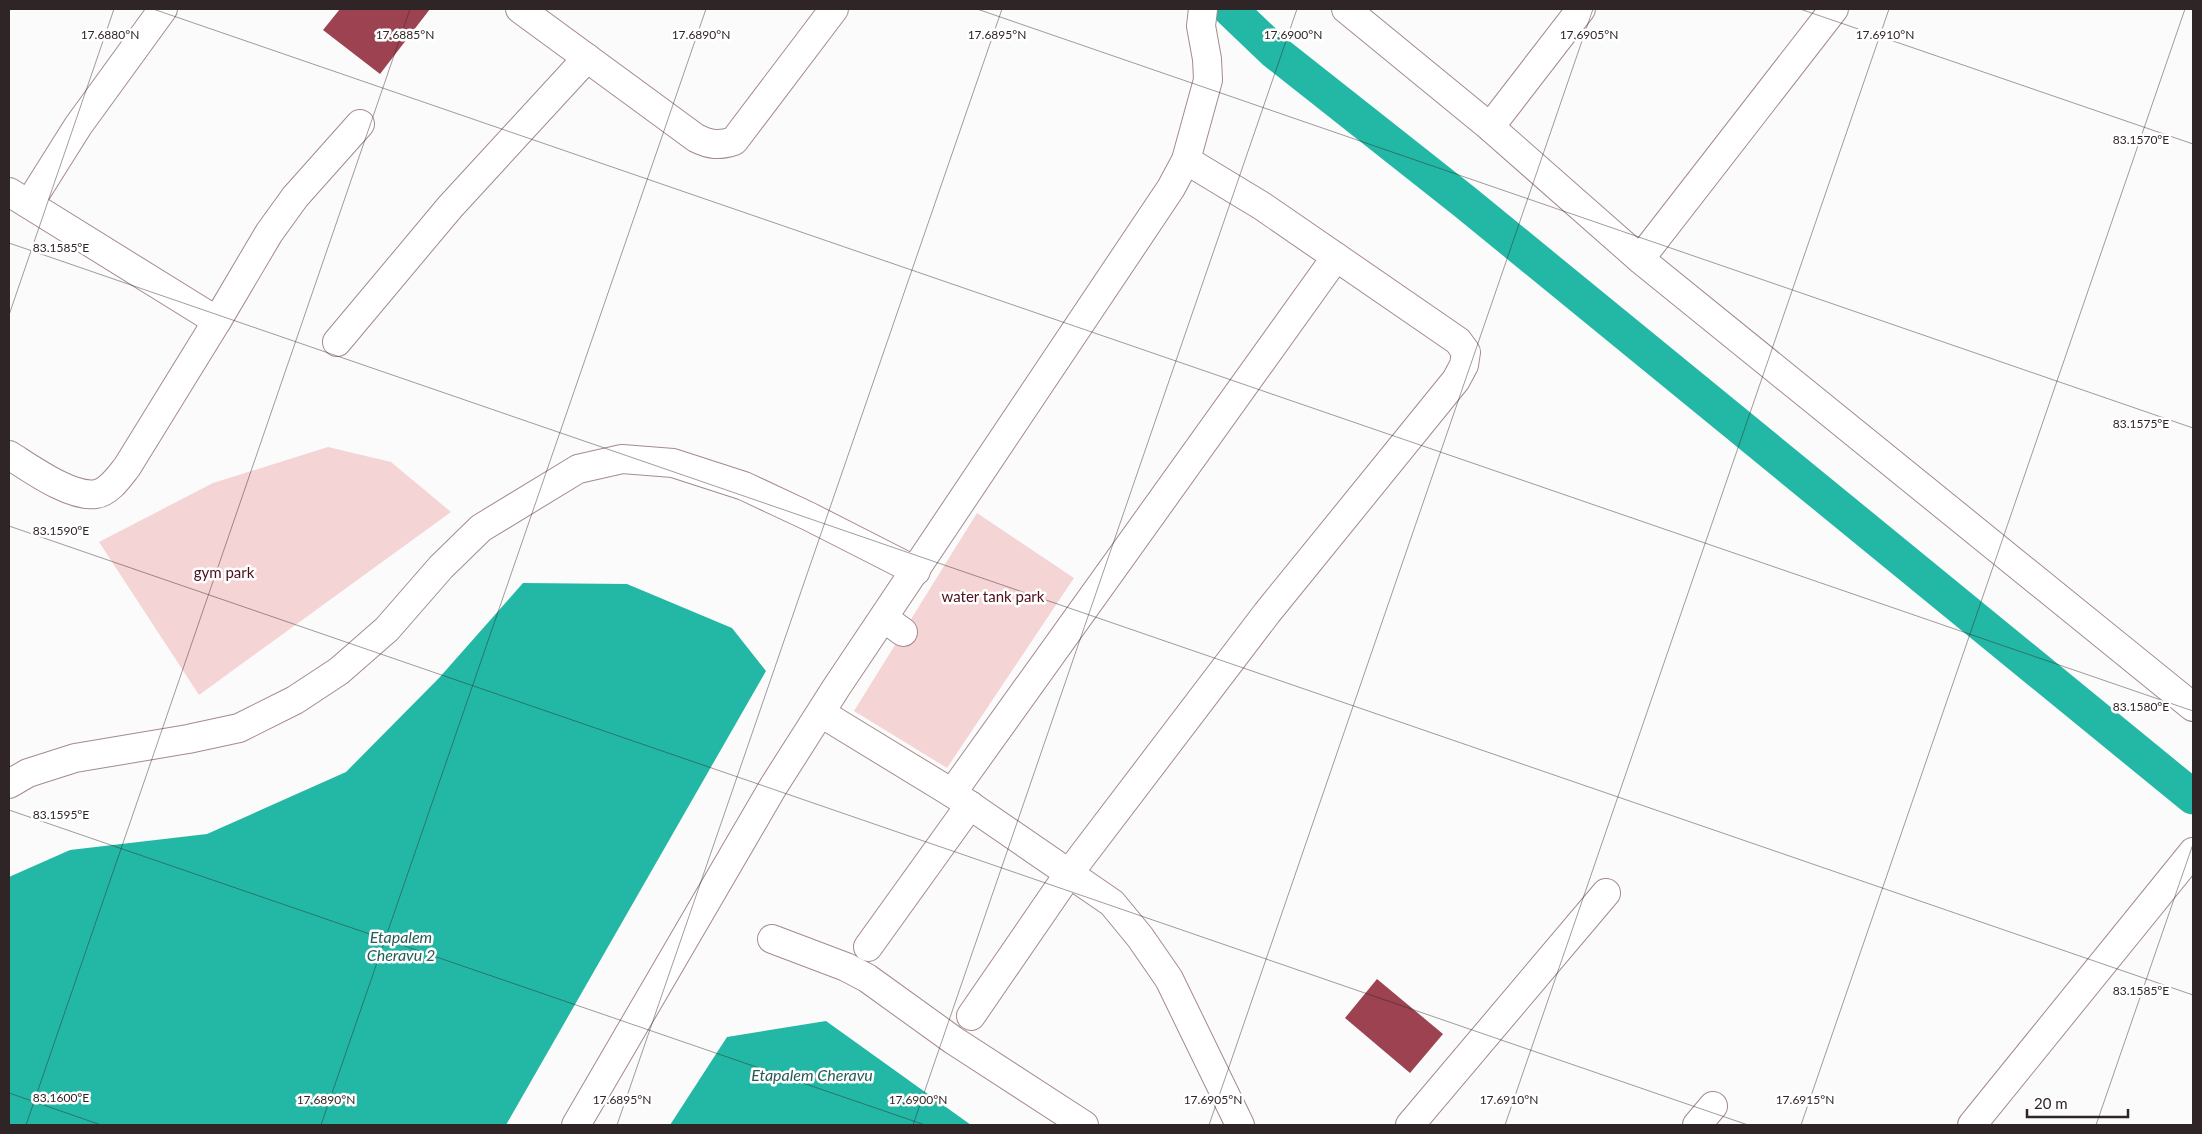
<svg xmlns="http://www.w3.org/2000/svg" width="2202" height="1134" font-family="Lato,sans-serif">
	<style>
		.green { fill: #f5d4d6 }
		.water { fill: #23b8a5 }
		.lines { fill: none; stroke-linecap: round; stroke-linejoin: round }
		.canal { stroke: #23b8a5; stroke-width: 35 }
		.building { fill: #9c4250 }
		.minor-casing { stroke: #a58a8c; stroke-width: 30 }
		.minor { stroke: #fff; stroke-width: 28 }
		.ticks { fill: none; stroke: #302526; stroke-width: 1; stroke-opacity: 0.45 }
		.labels { text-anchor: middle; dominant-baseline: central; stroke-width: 5; stroke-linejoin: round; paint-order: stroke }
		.park-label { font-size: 15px; fill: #4c0f1c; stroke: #fff }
		.water-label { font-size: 16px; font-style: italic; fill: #255c54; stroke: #fff }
		.ticks-label { font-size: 12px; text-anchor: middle; fill: #302526; stroke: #fff; stroke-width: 5; stroke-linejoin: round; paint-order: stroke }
	</style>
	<rect width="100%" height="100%" fill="#fbfbfb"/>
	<g class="green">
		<path d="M328 447 391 462 451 512 199 695 99 542 213 483Z"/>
		<path d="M977 513 1074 578 947 768 854 711Z"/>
	</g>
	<g class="water">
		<path d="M523 583 627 584 732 628 766 671 506 1125H9V877L70 850 207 834 346 772 439 678Z"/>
		<path d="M826 1021 971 1125H670L727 1037Z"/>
	</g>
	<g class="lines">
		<path class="canal" d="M1230 9 1275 52 1465 202 2193 797"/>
	</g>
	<g class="building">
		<path d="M340 9H430L380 74 323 30Z"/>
		<path d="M1377 979 1443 1034 1410 1073 1345 1018Z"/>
	</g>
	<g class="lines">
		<defs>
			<g id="minor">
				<path d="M520 9 696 138C710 145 719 146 734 141L834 9"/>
				<path d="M1346 9 1490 127 1640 259 2193 707"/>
				<path d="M1490 127 1581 9"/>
				<path d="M9 192 217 321 127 467C119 477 109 492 96 494 71 498 30 468 9 455"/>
				<path d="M29 204 78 126 163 9"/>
				<path d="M1640 259 1834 9"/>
				<path d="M217 321 269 233 295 197 360 124"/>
				<path d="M337 342 450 207 587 58"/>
				<path d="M884 618 903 632"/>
				<path d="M821 713 952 793 1112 903 1140 937 1169 979 1240 1125"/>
				<path d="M9 784 28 773 75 758 188 739 239 728 295 700 339 671 387 629 441 567 481 528 578 469 622 459 673 463 744 486 808 516 916 571"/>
				<path d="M952 793 1336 257"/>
				<path d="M772 939 846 967 867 978 953 1040 1084 1125"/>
				<path d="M868 947 970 805"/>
				<path d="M971 1016 1070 872 1267 613 1456 380 1464 365 1466 352 1458 341 1262 206 1186 160"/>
				<path d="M576 1125 773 787 836 688 1171 188 1186 160 1208 80 1207 59 1201 26 1203 9"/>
				<path d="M1410 1125 1606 893"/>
				<path d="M1697 1125 1713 1106"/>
				<path d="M1972 1125 2193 852"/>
			</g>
		</defs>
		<use href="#minor" class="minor-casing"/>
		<use href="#minor" class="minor"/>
	</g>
	<path class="ticks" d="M153 9 2193 711M977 9 2193 428M1800 9 2193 144M9 243 2193 995M9 315 114 9M9 526 1748 1125M9 810 925 1125M9 1093 101 1125M26 1125 410 9M321 1125 706 9M617 1125 1002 9M913 1125 1297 9M1209 1125 1593 9M1505 1125 1889 9M1801 1125 2185 9M2096 1125 2193 844"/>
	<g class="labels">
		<g class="park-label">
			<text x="224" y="572">gym park</text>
			<text x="993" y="596">water tank park</text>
		</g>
		<g class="water-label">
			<text x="401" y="936">Etapalem<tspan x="401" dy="18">Cheravu 2</tspan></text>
			<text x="812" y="1074">Etapalem Cheravu</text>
		</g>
	</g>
	<g class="ticks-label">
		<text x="701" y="39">17.6890°N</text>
		<text x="1293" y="39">17.6900°N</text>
		<text x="1589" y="39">17.6905°N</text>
		<text x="110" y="39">17.6880°N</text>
		<text x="405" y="39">17.6885°N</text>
		<text x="997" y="39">17.6895°N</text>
		<text x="1885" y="39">17.6910°N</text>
		<text x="2141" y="144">83.1570°E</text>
		<text x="61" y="252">83.1585°E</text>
		<text x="2141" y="428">83.1575°E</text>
		<text x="61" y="535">83.1590°E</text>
		<text x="2141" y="711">83.1580°E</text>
		<text x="61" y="819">83.1595°E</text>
		<text x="2141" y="995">83.1585°E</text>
		<text x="61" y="1102">83.1600°E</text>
		<text x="326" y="1104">17.6890°N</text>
		<text x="622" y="1104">17.6895°N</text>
		<text x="918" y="1104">17.6900°N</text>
		<text x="1213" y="1104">17.6905°N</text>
		<text x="1509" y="1104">17.6910°N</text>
		<text x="1805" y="1104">17.6915°N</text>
	</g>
	<rect width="2202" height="1134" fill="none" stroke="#302526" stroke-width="20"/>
	<path d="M2027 1109v8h101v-8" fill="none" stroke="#302526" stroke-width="2.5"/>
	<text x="2034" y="1109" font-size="15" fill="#302526" stroke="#ffffff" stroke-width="4" paint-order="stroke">20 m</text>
</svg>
